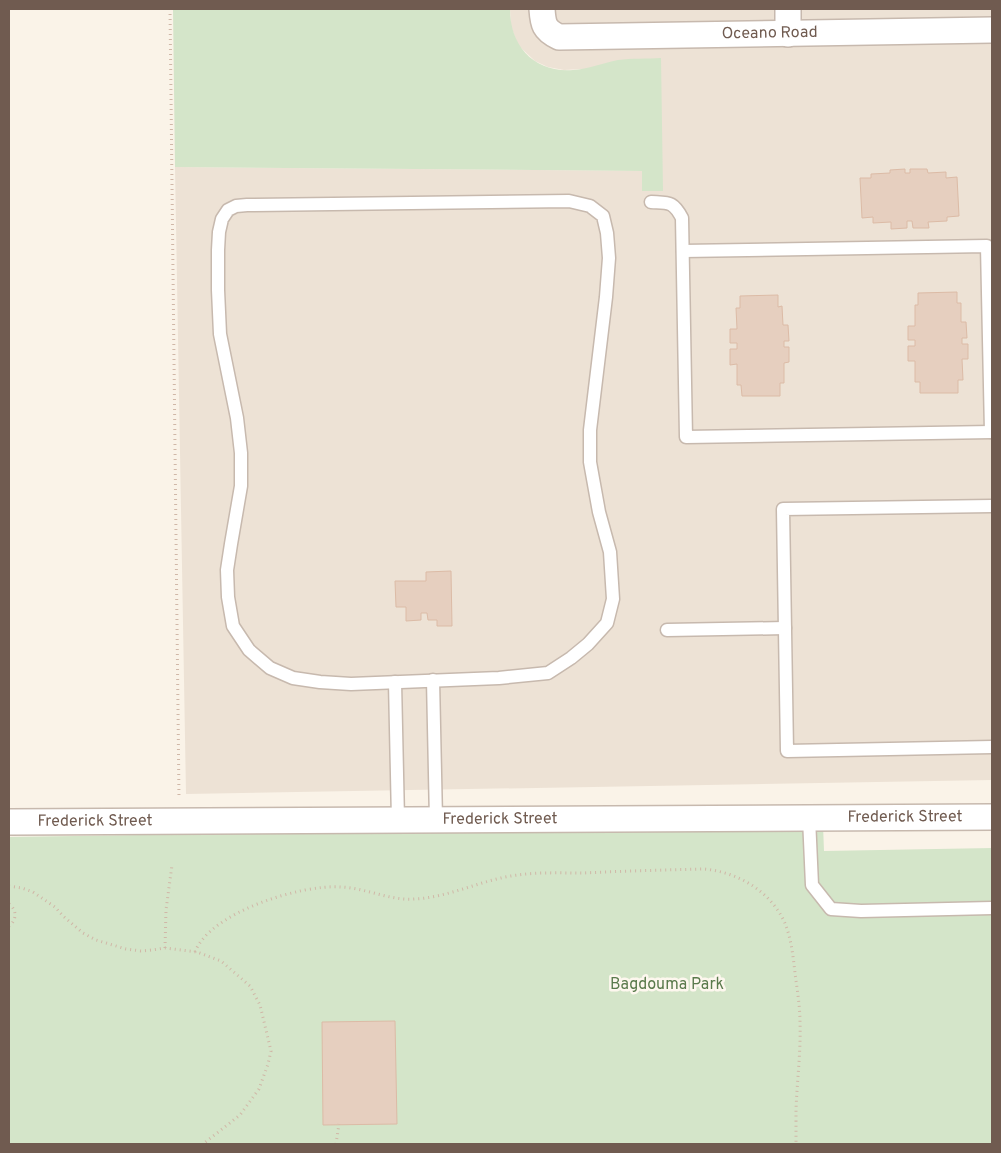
<svg xmlns="http://www.w3.org/2000/svg" width="1001" height="1153" font-family="Overpass,sans-serif">
	<style>
		.residential { fill: #ede2d5 }
		.green { fill: #d4e5c9 }
		.building { fill: #e6cfbf; stroke: #dcbba6 }
		.lines { fill: none; stroke-linecap: round; stroke-linejoin: round }
		.lane-casing { stroke: #c7b9ae; stroke-width: 15 }
		.street-casing { stroke: #c7b9ae; stroke-width: 28 }
		.path { stroke: #d0b7a7; stroke-width: 3; stroke-dasharray: 1 4; stroke-linecap: butt }
		.lane { stroke: #fff; stroke-width: 12 }
		.street { stroke: #fff; stroke-width: 25 }
		.labels { text-anchor: middle; dominant-baseline: central; stroke-width: 5; stroke-linejoin: round; paint-order: stroke }
		.street-label { font-size: 16px; fill: #705b50; stroke: #fdf7ee }
		.park-label { font-size: 16px; fill: #5a7a4c; stroke: #fdf7ee }
	</style>
	<rect width="100%" height="100%" fill="#faf3e8"/>
	<path class="residential" d="M510 9H992V780L186 794 175 167 642 171V191H663L581 69 564 70 548 67 535 61 520 47 516 40 511 26Z"/>
	<g class="green">
		<path d="M173 9H510C510 46 534 73 573 70 588 69 603 63 618 60 632 58 647 59 661 58L663 191H642V171L175 167Z"/>
		<path d="M823 825 824 851 992 848V1144H9V837Z"/>
	</g>
	<g class="building">
		<path d="M905 169V173H910V169H927L928 173 946 172V178L957 177 959 216 947 217V221L928 222 929 228H913L912 221H907V228L891 229V222L873 223V217L862 218 860 178H871V174L890 173V170Z"/>
		<path d="M957 292V303H961V322H966L967 338H962V344H968V359H962L963 380H958V393H920V382H915V361H908V346H915V340H908V326H915V305H918V293Z"/>
		<path d="M778 295V307L782 306 783 325H788L789 341H784V347H789V362L784 363V383H780V396H742L741 385H737V364L730 365V349H737V343H730V329H737L736 308H740V296Z"/>
		<path d="M451 571 452 626H437V620H428L427 613H421V620L406 621V607H396L395 581H426V572Z"/>
		<path d="M395 1021 397 1124 323 1125 322 1022Z"/>
	</g>
	<g class="lines">
		<defs>
			<g id="lane">
				<path d="M569 201 590 206 603 216 607 233 609 258 606 297 590 430V462L599 512 610 552 613 599 607 623 588 644 571 658 548 673 499 678 351 684 320 682 293 678 270 668 249 650 233 626 228 597 227 570 231 544 241 486V453L237 418 220 334 218 290V250L219 232 222 219 228 210 236 206 247 205Z"/>
				<path d="M651 202C669 203 673 201 682 218L686 437 992 432"/>
				<path d="M683 251 987 246 991 432"/>
				<path d="M992 506 783 509 787 751 992 747"/>
				<path d="M667 630 785 628"/>
				<path d="M433 680 436 820"/>
				<path d="M395 682 398 820"/>
				<path d="M809 818 812 885 831 909 861 911 992 908"/>
			</g>
			<g id="street">
				<path id="s1" d="M542 9C543 24 544 30 559 37L992 30"/>
				<path d="M788 9V34"/>
				<path id="s2" d="M9 822 992 817"/>
			</g>
		</defs>
		<use href="#lane" class="lane-casing"/>
		<use href="#street" class="street-casing"/>
		<g class="path">
			<path d="M170 9 179 798"/>
			<path d="M9 886 22 888 33 892 55 907 63 916 83 933 96 940 126 949 141 951 152 950 165 948 197 952 221 961 250 986 260 1005 271 1051 268 1064 259 1089 240 1115 203 1144"/>
			<path d="M9 904C17 910 17 920 9 926"/>
			<path d="M165 948 166 910 172 865"/>
			<path d="M195 952C210 912 302 884 341 887 366 888 390 901 415 899 451 897 483 879 518 875 539 872 562 873 583 873 623 871 664 870 704 869 737 872 769 890 784 921 791 937 793 955 795 973 797 989 800 1006 800 1022 801 1051 797 1081 796 1110 796 1121 796 1133 796 1144"/>
			<path d="M336 1144 339 1124"/>
		</g>
		<use href="#lane" class="lane"/>
		<use href="#street" class="street"/>
	</g>
	<g class="labels">
		<g class="street-label">
			<text stroke="none"><textPath href="#s1" startOffset="246">Oceano Road</textPath></text>
			<text stroke="none"><textPath href="#s2" startOffset="896">Frederick Street</textPath></text>
			<text stroke="none"><textPath href="#s2" startOffset="491">Frederick Street</textPath></text>
			<text stroke="none"><textPath href="#s2" startOffset="86">Frederick Street</textPath></text>
		</g>
		<g class="park-label">
			<text x="667" y="985">Bagdouma Park</text>
		</g>
	</g>
	<rect width="1001" height="1153" fill="none" stroke="#705b50" stroke-width="20"/>
</svg>
